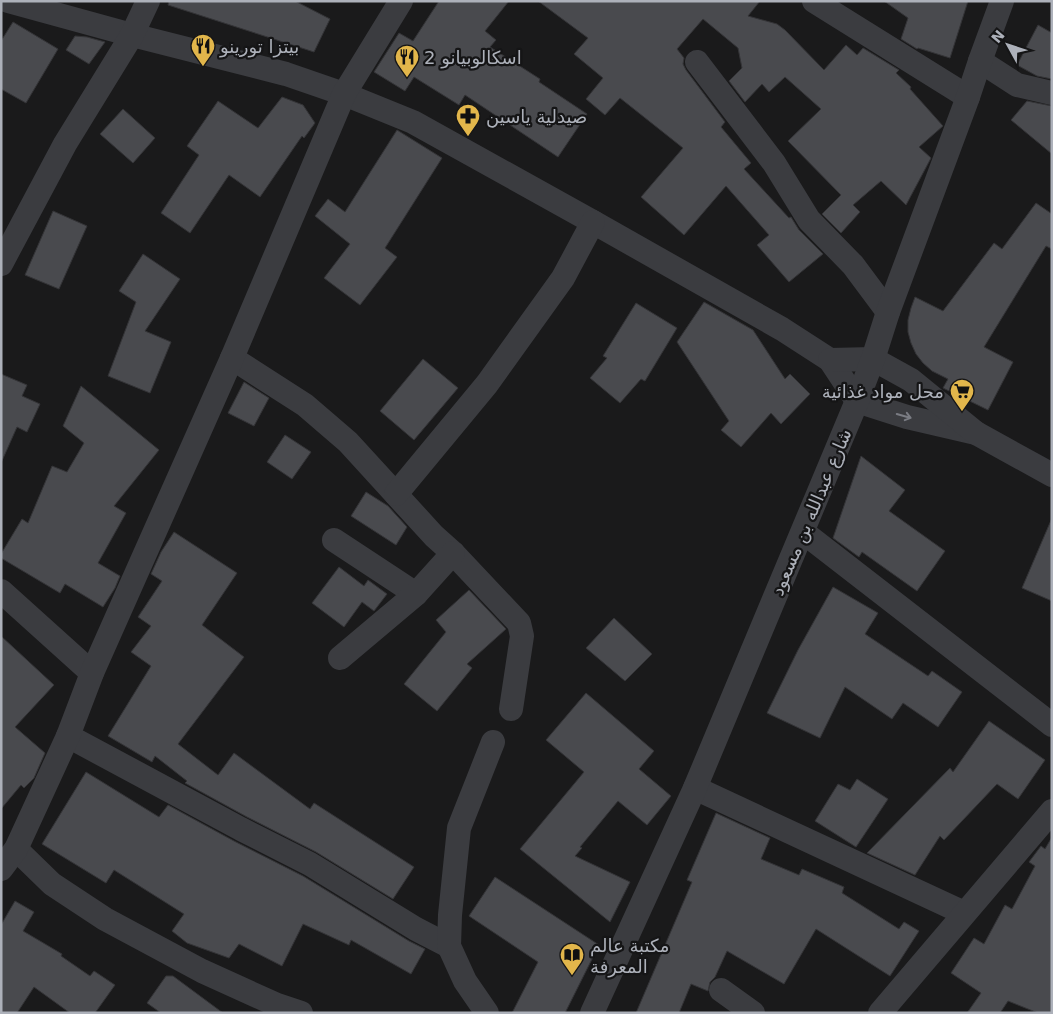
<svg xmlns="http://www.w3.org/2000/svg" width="1053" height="1014" font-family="'DejaVu Sans',Cairo,sans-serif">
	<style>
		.building { fill: #494a4e; stroke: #343437 }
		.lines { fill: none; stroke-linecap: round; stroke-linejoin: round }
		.minor { stroke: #3b3c40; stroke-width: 24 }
		.oneway { stroke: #7a7c83 }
		.labels { text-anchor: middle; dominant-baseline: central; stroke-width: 4.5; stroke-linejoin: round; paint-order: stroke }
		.poi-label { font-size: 18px; fill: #adb1ba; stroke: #151516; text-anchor: start }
		.street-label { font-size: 18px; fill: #adb1ba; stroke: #151516 }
	</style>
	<rect width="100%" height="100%" fill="#1a1a1b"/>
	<g class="building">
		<path d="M169 1H295L330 19 314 52 168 5Z"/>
		<path d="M439 1H509L485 31 496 40 490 47 540 79 539 82 587 114 558 157 465 95 459 105 414 77 405 91 374 72 399 33 413 41Z"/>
		<path d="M538 1H760L748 16 777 24 785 30 824 70 846 45 857 55 863 48 899 70 896 73 911 87 910 89 943 126 919 147 931 158 906 205 881 181 853 205 860 212 841 233 822 214 841 195 788 141 821 109 785 77 769 92 762 84 745 102 729 81 742 68 738 48 703 19 677 49 684 58 683 64 686 70 725 122 721 127 751 163 744 169 789 218 791 217 799 230 823 254 789 282 757 245 769 235 726 186 684 235 641 197 683 148 620 98 605 115 586 99 603 78 574 54 588 38Z"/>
		<path d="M884 1H968L950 58 918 48 917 49 901 39 908 18Z"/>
		<path d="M13 22 58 49 26 103 1 89V41Z"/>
		<path d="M1038 25 1052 33V79L1037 76 1017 65Z"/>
		<path d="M75 36 87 37 105 42 89 64 66 50Z"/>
		<path d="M282 97 303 105 315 123 304 138 302 136 260 197 229 175 190 233 161 213 199 155 187 146 218 101 258 128Z"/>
		<path d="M1027 101 1052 106V154L1011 120Z"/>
		<path d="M123 109 155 138 133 163 100 134Z"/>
		<path d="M397 130 442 158 385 248 397 257 360 305 324 278 350 244 315 216 328 199 345 212Z"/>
		<path d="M1036 203 1052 214V249L1046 246 984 347 1013 362 988 410 943 388 948 379 932 371 923 363 916 354 911 343 908 332V320L911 308 915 297 943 311 994 243 1002 249Z"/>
		<path d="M53 211 87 226 59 289 25 275Z"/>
		<path d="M143 254 180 279 145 331 171 342 150 393 108 376 136 302 119 291Z"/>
		<path d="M704 302 753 330 785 379 790 374 810 394 781 424 771 413 741 447 721 430 729 421 677 342Z"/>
		<path d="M636 303 677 328 645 381 641 379 620 403 590 378 607 358 603 356Z"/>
		<path d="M423 359 458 388 414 440 380 411Z"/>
		<path d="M1 374 27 385 22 396 40 404 27 432 17 427 1 463Z"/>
		<path d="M244 382 269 398 254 426 228 413Z"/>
		<path d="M81 386 159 450 114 506 126 513 98 563 120 576 115 588 103 607 65 584 60 593 1 558V554L22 519 28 523 52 466 67 472 84 443 63 426Z"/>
		<path d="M285 435 311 452 292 479 267 462Z"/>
		<path d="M861 456 905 490 889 511 945 551 917 591 862 552 859 557 833 538Z"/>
		<path d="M366 492 388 506 407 527 396 545 351 516Z"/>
		<path d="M1052 518V601L1022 588Z"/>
		<path d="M174 532 237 573 202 625 244 657 178 744 218 775 234 753 310 809 314 803 414 867 393 899 316 852 247 817 185 783 187 781 155 756 152 762 108 736 151 666 131 652 151 626 138 617 162 581 151 574 161 552Z"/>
		<path d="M339 567 364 586 368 580 387 594 374 611 362 602 344 627 312 603Z"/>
		<path d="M833 587 878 613 865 634 928 676 932 671 962 692 938 727 903 703 892 719 845 687 820 738 767 713 798 650Z"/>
		<path d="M469 590 506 629 467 664 472 668 437 711 404 684 446 632 436 620Z"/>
		<path d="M614 618 652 654 625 681 586 648Z"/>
		<path d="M1 636 54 685 15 727 45 753 34 778 24 788 21 785 1 809Z"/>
		<path d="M586 693 654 751 639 769 671 796 647 825 618 801 580 847 582 848 575 856 630 882 610 922 520 849 584 772 546 740Z"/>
		<path d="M989 721 1045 760 1018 799 997 784 944 840 940 836 915 875 867 853 950 768 953 772Z"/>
		<path d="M86 772 159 817 168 805 234 841 303 876 409 941 425 949 411 974 351 940 349 945 303 924 282 966 239 944 229 958 187 943 172 931 184 914 114 870 106 883 42 844Z"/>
		<path d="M857 779 888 799 856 847 815 821 838 784 850 790Z"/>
		<path d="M716 813 770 838 761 859 799 875 802 869 844 887 842 893 899 929 904 922 919 931 890 976 816 929 784 984 727 951 715 977 710 982 708 991 691 984 679 1013H636L692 882 687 880Z"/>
		<path d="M1052 837V1013H1038L1008 1001 1000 1013H967L981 993 951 973 974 938 984 944 1005 905 1012 909 1035 866 1029 862 1041 846 1045 849Z"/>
		<path d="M495 877 599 945 565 1013H512L538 962 469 916Z"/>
		<path d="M15 901 34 912 23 931 62 954 61 956 90 976 94 971 115 985 95 1013H70L34 987 17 1013H1V925Z"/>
		<path d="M166 976H173L223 1013H161L147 1003Z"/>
	</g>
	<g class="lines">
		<g class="minor">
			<path d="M8 1 132 35 286 74 344 94 413 122 593 222 782 329 830 360 857 401 907 417 976 433"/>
			<path d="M814 1 968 97"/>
			<path d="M980 61 1017 85 1052 93"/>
			<path d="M697 62 774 163 809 220 853 265 888 312"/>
			<path d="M1 264 65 144 132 35 148 1"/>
			<path d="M232 358 305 405 348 442 434 536 453 553 519 623 522 636 511 709"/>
			<path d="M830 360 873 359 911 380 976 433 1052 475"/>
			<path d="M396 494 487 384 563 278 593 222"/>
			<path d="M803 532 1052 725"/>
			<path d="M334 540 416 594"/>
			<path d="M1 591 92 673"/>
			<path d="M340 658 416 594 453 553"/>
			<path d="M68 736 241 829 310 864 416 929 449 946"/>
			<path d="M695 788 964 913"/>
			<path d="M16 849 52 884 105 919 202 971 277 1005 301 1013"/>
			<path d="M1 869 16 849 68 736 92 673 232 358 344 94 401 1"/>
			<path d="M721 990 753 1013"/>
			<path d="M487 1013 465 981 449 946 450 915 459 828 493 742"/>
			<path d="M592 1013 695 788 857 401 873 359 888 312 968 97 980 61 1002 1"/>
			<path d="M880 1013 1052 811"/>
		</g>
	</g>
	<defs><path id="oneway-shaft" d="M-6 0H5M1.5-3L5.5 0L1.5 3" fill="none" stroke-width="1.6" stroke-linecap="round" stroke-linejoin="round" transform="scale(1.25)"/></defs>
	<use class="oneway" href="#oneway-shaft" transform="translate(904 416) rotate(16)"/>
	<defs>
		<symbol id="restaurant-pin" viewBox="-11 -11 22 30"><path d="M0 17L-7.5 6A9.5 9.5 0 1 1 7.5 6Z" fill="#e2b64b" stroke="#151516"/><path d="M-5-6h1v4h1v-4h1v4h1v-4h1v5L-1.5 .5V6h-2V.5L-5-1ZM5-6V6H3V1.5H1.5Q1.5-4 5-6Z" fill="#111"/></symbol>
		<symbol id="pharmacy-pin" viewBox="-11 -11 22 30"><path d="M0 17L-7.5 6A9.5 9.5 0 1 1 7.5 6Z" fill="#e2b64b" stroke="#151516"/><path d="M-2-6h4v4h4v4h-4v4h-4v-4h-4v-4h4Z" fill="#111"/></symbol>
		<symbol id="supermarket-pin" viewBox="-11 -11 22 30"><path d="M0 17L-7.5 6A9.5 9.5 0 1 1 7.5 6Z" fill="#e2b64b" stroke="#151516"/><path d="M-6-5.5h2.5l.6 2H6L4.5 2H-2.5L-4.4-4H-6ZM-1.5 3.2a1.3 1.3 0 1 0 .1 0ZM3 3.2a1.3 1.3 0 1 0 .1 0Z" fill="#111"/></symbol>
		<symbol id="library-pin" viewBox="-11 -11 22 30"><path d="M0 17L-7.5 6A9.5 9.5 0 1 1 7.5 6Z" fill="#e2b64b" stroke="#151516"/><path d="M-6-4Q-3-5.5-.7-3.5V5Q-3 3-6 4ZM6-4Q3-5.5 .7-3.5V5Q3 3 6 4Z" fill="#111"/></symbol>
	</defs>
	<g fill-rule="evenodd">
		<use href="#restaurant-pin" x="189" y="32" width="28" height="38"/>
		<use href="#restaurant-pin" x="393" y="43" width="28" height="38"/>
		<use href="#pharmacy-pin" x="454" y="102" width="28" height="38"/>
		<use href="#supermarket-pin" x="948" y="377" width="28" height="38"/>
		<use href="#library-pin" x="558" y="941" width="28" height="38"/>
	</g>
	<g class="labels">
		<g class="poi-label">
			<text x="220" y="46">بيتزا تورينو</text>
			<text x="424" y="57">اسكالوبيانو 2</text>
			<text x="486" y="116">صيدلية ياسين</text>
			<text x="944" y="391" text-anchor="end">محل مواد غذائية</text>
			<text x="590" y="945">مكتبة عالم<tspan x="590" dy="21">المعرفة</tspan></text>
		</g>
		<g class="street-label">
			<text transform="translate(811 512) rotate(-67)">شارع عبدالله بن مسعود</text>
		</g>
	</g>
	<rect width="1053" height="1014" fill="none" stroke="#adb1ba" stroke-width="5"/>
	<g transform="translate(1008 45) rotate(310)" stroke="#151516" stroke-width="4" paint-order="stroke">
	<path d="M0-4L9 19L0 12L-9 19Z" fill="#adb1ba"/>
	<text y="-8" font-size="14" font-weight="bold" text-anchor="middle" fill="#adb1ba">N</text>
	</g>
</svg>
